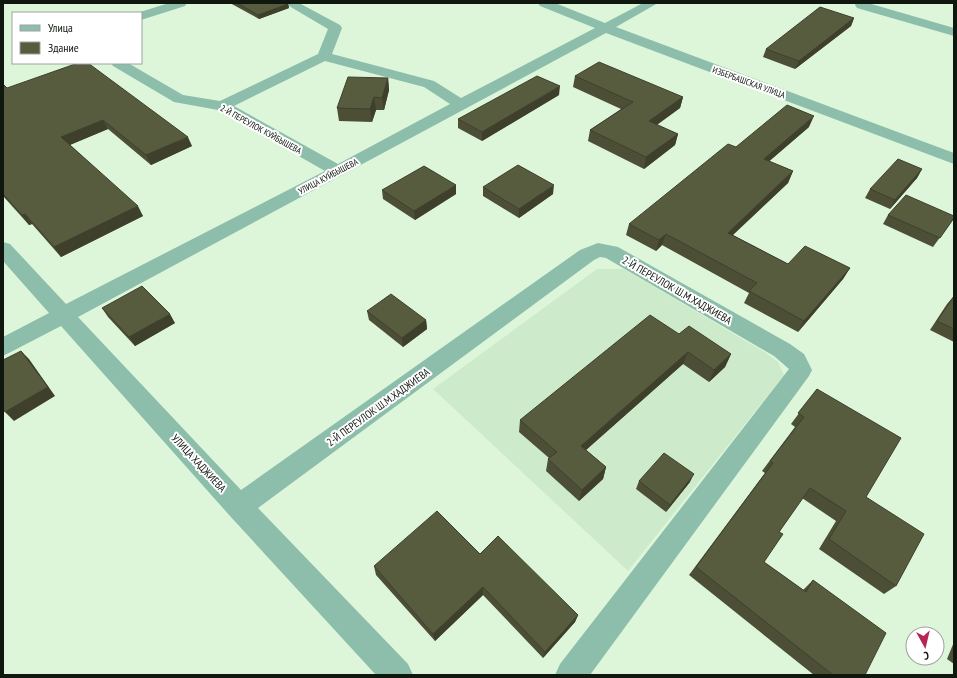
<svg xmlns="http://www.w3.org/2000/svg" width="957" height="678" font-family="'PT Sans Narrow',sans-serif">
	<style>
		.built { fill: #cdebca }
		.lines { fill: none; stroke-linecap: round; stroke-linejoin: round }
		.minor { fill: #8dbdab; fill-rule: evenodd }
		.wall { fill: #4c4f36 }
		.shaded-wall { fill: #3e402c }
		.building { fill: #585c3f; stroke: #3e402c }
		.labels { text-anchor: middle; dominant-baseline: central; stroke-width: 4; stroke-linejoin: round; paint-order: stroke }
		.far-street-label { font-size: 9px; fill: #0f170e; stroke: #fff }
		.street-label { font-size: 11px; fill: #0f170e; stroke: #fff }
	</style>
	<rect width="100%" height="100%" fill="#ddf6da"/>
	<path class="built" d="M597 269H624L766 353 778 362 784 375 628 571 433 389Z"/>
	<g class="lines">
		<g class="minor">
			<path d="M169 3H187L185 6 141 20V13H137Z"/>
			<path d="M284 3H299L340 25 342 28 332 54 434 81 461 98 595 28 540 6 538 3H555L605 23 643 3H658L616 27 954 153V164L606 33 78 317 241 490 580 250 598 243 618 247 790 344 804 354 812 370 809 376 590 675H555L560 664 789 369 774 356 606 258 600 257 594 260 258 508 408 664 413 675H376L230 516 61 326 3 356V337L49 313 3 261V242L10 244 66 304 325 171 218 110 174 102 113 66 111 63H128L183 95 220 101 318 54 328 29ZM325 61 424 87 450 104 338 164 234 106Z"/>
			<path d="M856 3H868L954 28V36L857 8 855 5Z"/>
		</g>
	</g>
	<g class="wall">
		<path d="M230 3H287L288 4 289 8 259 19Z"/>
		<path d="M854 18 851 26 795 69 763 57 766 49Z"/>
		<path d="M575 76 683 97 680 108 657 125 678 134 675 145 644 169 588 141 590 130 621 109 573 87Z"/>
		<path d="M388 78 389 90 384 110H376L372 122 339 121 337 108Z"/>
		<path d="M3 84 7 88 192 146 151 165 108 129 70 145 143 216 61 257 32 224 29 225 3 196Z"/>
		<path d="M559 95 482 141 458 128V119Z"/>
		<path d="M809 127 769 161 793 171 788 183 733 235 788 264 850 268 843 279 798 332 744 303 749 293 662 245 656 251 626 235 629 224 736 147Z"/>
		<path d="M922 169 917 178 890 209 865 198 870 189Z"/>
		<path d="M483 187 553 194 519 218 483 196Z"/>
		<path d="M382 190 456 194 415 220 383 199Z"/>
		<path d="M888 215 954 218 933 247 883 224Z"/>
		<path d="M954 296V342L930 330 947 304Z"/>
		<path d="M102 308 175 323 135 346 108 317Z"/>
		<path d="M367 311 426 320 427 329 403 347 369 320Z"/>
		<path d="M679 334 731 354 725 367 709 382 683 364 586 450 606 467 603 479 579 501 546 471 548 459 549 458 519 432 520 420Z"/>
		<path d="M817 389 866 497 896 586 884 594 819 549 836 521 802 498 779 532 764 562 803 590 813 580 865 675H814L689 575 765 473 762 471 795 427 791 424Z"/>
		<path d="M639 481 690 482 666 512 636 489Z"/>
		<path d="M480 554 578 615 575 622 543 658 483 595 435 641 376 575 374 566Z"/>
		<path d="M954 642V664L947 659Z"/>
	</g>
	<g class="shaded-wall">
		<path d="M288 4 289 8 259 19 258 15Z"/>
		<path d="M854 18 851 26 795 69 799 61Z"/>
		<path d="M388 78 389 90 384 110 382 98Z"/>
		<path d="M560 86 559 95 482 141V132Z"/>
		<path d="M374 97 376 110 372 122 370 109Z"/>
		<path d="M683 97 680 108 646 132 649 121Z"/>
		<path d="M814 116 809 127 759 170 764 159Z"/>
		<path d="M103 120 108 129 67 146 61 137Z"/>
		<path d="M678 134 675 145 644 169 646 157Z"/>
		<path d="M188 137 192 146 151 165 146 155Z"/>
		<path d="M922 169 917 178 890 209 895 200Z"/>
		<path d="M793 171 788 183 723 244 728 233Z"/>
		<path d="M456 185V194L415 220 414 211Z"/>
		<path d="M554 185 553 194 519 218V209Z"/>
		<path d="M138 206 143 216 61 257 54 247Z"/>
		<path d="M25 214 32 224 29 225 22 215Z"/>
		<path d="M666 234 662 245 656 251 659 240Z"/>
		<path d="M850 268 843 279 798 332 804 321Z"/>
		<path d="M170 314 175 323 135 346 129 337Z"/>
		<path d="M426 320 427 329 403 347 402 338Z"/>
		<path d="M21 351 29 359 55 396 14 421 5 412Z"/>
		<path d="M688 352 683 364 578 457 581 446Z"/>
		<path d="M731 354 725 367 709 382 714 370Z"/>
		<path d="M606 467 603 479 579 501 582 490Z"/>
		<path d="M694 474 690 482 666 512 670 505Z"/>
		<path d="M483 587V595L435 641 433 634Z"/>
		<path d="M578 615 575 622 543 658 545 652Z"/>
	</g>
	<g class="building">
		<path d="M237 3H287L288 4 258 15Z"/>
		<path d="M820 7 854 18 799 61 766 49Z"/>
		<path d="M599 62 683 97 649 121 678 134 646 157 590 130 633 102 575 76Z"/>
		<path d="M78 63H88L188 137 146 155 103 120 61 137 138 206 54 247 25 214 22 215 3 194V84L7 88Z"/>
		<path d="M537 76 560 86 482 132 458 119Z"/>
		<path d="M348 77 388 78 382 98 374 97 370 109 337 108Z"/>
		<path d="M787 105 814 116 764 159 793 171 728 233 788 264 805 246 850 268 804 321 749 291 757 283 666 234 659 240 629 224 728 144 736 147Z"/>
		<path d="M898 159 922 169 895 200 870 189Z"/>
		<path d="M518 165 554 185 519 209 483 187Z"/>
		<path d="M424 166 456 185 414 211 382 190Z"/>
		<path d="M906 195 954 216V218L940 238 888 215Z"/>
		<path d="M142 286 170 314 129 337 102 308Z"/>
		<path d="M391 294 426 320 402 338 367 311Z"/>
		<path d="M954 296V329L937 321Z"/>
		<path d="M650 315 679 334 689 326 731 354 714 370 688 352 581 446 606 467 582 490 548 459 557 452 520 420Z"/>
		<path d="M21 351 48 387 5 412 3 409V360Z"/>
		<path d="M817 389 901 438 866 497 924 534 896 586 829 539 846 511 810 488 779 532 783 534 764 562 806 592 813 580 886 633 865 675H833L696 567 773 463 770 461 804 417 798 413Z"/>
		<path d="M664 453 694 474 670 505 639 481Z"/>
		<path d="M437 511 480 554 498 536 578 615 545 652 483 587 433 634 374 566Z"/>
	</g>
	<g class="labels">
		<g class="far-street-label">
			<text transform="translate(749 82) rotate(20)">ИЗБЕРБАШСКАЯ УЛИЦА</text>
			<text transform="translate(261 129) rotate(29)">2-Й ПЕРЕУЛОК КУЙБЫШЕВА</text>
			<text transform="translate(328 176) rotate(-28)">УЛИЦА КУЙБЫШЕВА</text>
		</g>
		<g class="street-label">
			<text transform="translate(677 290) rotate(30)">2-Й ПЕРЕУЛОК Ш.М.ХАДЖИЕВА</text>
			<text transform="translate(378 407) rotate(-36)">2-Й ПЕРЕУЛОК Ш.М.ХАДЖИЕВА</text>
			<text transform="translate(199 463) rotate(47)">УЛИЦА ХАДЖИЕВА</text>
		</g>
	</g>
	<rect width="957" height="678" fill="none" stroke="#0f170e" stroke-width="8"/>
	<rect x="12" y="12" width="130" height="52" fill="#ffffff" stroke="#9fa29f"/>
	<rect x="20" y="25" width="20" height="6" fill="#8dbdab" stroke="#9fa29f"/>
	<text x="48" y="32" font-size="12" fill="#0f170e">Улица</text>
	<rect x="20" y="42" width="20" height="12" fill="#585c3f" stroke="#9fa29f"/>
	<text x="48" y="52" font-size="12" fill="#0f170e">Здание</text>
	<g transform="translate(925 646) rotate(172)"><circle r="19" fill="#ffffff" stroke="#9fa29f"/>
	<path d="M0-3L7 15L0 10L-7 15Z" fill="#b52656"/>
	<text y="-6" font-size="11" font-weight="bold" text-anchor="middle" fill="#0f170e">С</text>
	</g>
</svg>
